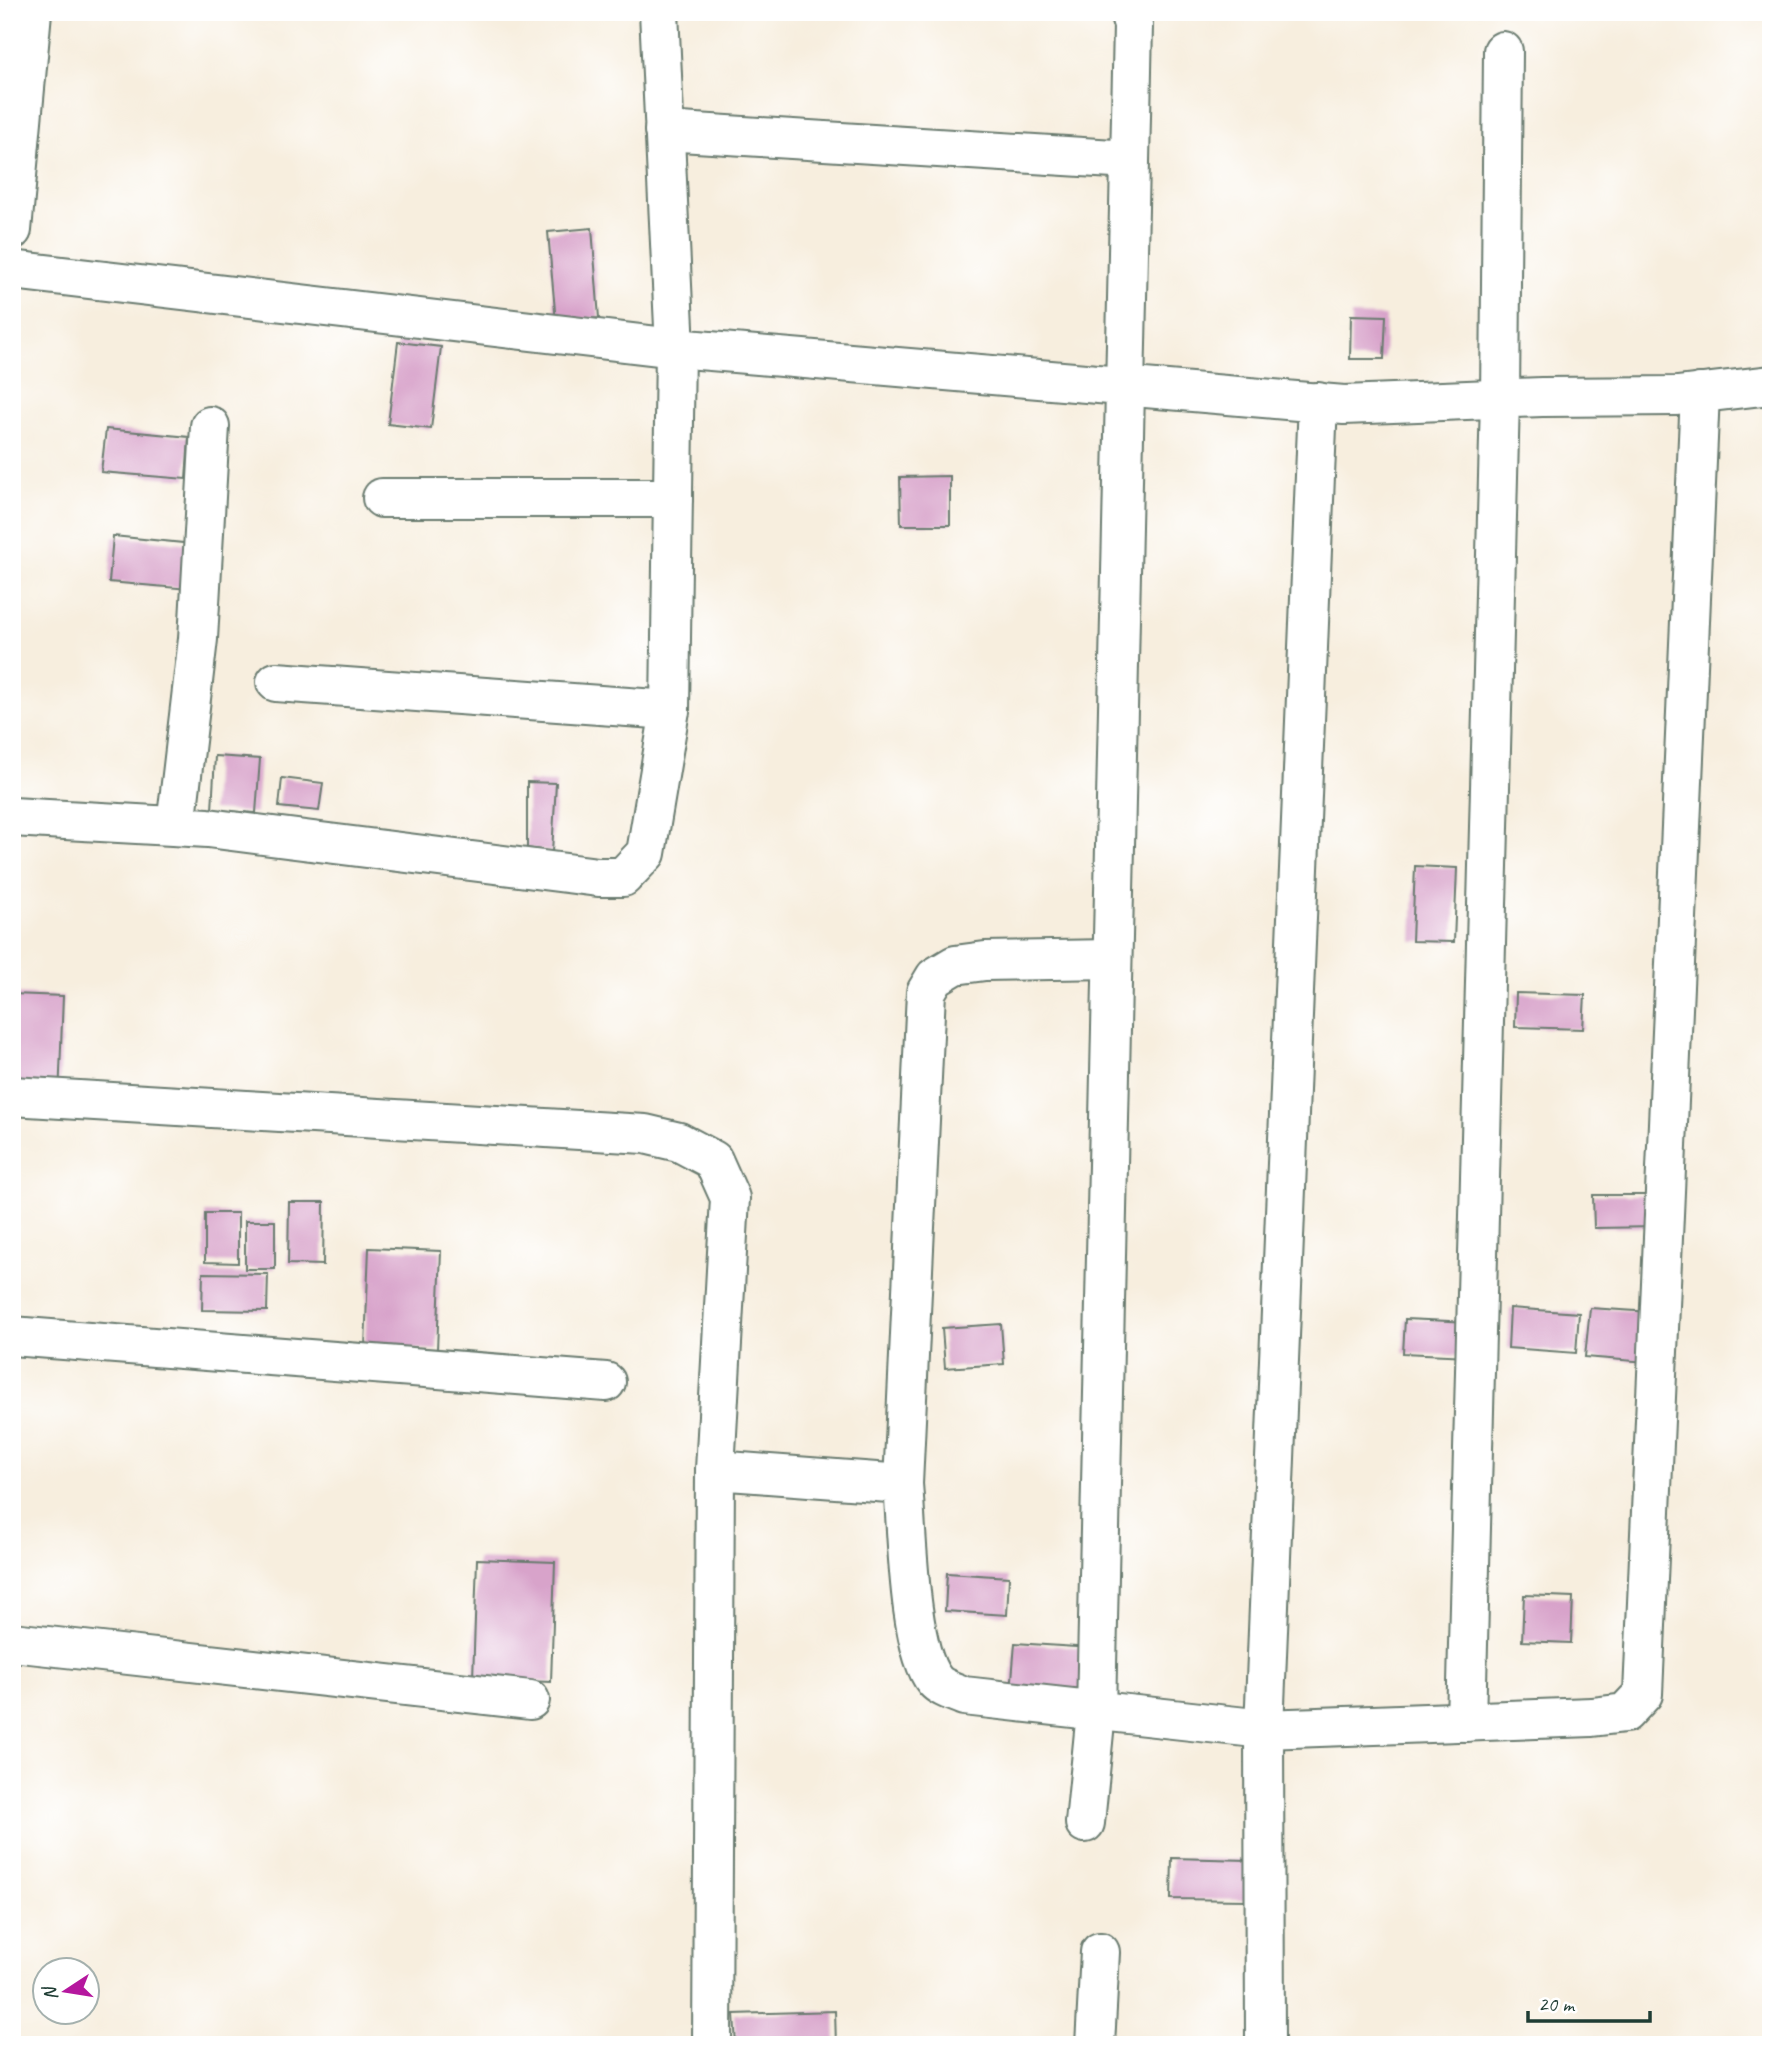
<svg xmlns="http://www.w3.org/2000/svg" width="1783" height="2057" font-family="Caveat,sans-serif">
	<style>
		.building { fill: #d8a3ca }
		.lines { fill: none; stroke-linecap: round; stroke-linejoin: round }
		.minor-casing { stroke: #6b7b70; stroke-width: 42 }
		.minor { stroke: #fff; stroke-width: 38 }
	</style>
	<rect width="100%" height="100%" fill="#fff"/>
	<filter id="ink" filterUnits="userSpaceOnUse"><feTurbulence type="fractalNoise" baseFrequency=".0143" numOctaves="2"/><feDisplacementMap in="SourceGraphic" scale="14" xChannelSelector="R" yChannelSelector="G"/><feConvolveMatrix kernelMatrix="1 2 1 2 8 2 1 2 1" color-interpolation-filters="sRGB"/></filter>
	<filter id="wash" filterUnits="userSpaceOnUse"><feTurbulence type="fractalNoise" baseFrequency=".00686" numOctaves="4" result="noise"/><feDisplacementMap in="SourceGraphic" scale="28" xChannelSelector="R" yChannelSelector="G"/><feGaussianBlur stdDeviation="1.57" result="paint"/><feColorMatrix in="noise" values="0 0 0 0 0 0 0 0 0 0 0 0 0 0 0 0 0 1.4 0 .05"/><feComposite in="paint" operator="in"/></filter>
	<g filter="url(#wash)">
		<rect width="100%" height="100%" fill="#f7eede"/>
		<g id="blocks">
			<g class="building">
				<path d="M592 228 599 318 556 322 548 232Z"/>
				<path d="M1351 315 1386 316 1384 359H1350Z"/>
				<path d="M398 342 441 347 431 429 388 424Z"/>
				<path d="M106 429 189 437 186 479 101 472Z"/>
				<path d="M950 476V525H901L900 477Z"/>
				<path d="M113 536 193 544 189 589 109 582Z"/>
				<path d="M215 756 260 759 256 813 212 810Z"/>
				<path d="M282 778 323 783 319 811 279 807Z"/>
				<path d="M527 782 556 783 552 852 527 848Z"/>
				<path d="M1415 866 1457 868 1454 942 1412 941Z"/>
				<path d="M1516 993 1585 995 1583 1029 1515 1027Z"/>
				<path d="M12 994 63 996 59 1098 12 1096Z"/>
				<path d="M1593 1195H1657L1658 1227 1594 1228Z"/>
				<path d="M289 1202H324L323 1265 288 1264Z"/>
				<path d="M205 1213H238V1263L205 1262Z"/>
				<rect x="245" y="1221" width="30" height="48"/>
				<path d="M369 1248 441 1251 437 1350 365 1347Z"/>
				<path d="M203 1273 268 1274 267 1311 202 1310Z"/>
				<path d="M1510 1308 1579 1313 1576 1353 1508 1348Z"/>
				<path d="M1590 1308 1651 1312 1647 1362 1585 1357Z"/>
				<path d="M1405 1319 1470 1322 1469 1356 1403 1353Z"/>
				<path d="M1001 1324 1004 1364 945 1368 942 1328Z"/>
				<path d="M477 1559 555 1562 551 1682 473 1679Z"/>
				<path d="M947 1573 1009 1577 1007 1615 945 1611Z"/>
				<path d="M1524 1595 1573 1597 1571 1643 1522 1641Z"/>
				<path d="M1015 1643 1091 1648 1088 1697 1011 1692Z"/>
				<path d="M1172 1858 1248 1860 1247 1900 1171 1899Z"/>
				<path d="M835 2011 836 2045H736L734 2014Z"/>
			</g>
		</g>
	</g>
	<g filter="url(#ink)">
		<use href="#blocks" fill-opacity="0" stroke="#6b7b70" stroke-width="2"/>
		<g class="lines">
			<defs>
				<g id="minor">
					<path d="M664 131 1130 160"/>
					<path d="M12 230 32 12"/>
					<path d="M12 270 675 348 1344 405 1542 397 1677 396 1771 385"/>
					<path d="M382 498H673"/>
					<path d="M276 682 670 710"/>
					<path d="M12 817 208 828 598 877H623L646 853 670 710 675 348 659 12"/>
					<path d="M176 826 198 639 210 426"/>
					<path d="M12 1096 645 1134 679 1142 713 1160 730 1198 715 1470 712 2045"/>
					<path d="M12 1336 606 1382"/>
					<path d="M715 1470 903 1484C907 1529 908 1648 935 1681 941 1688 955 1692 964 1696L1264 1729 1592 1717 1625 1713 1643 1694 1700 393"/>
					<path d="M903 1484 926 992 935 977 955 965 985 961 1112 959"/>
					<path d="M12 1642 530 1700"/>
					<path d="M1466 1722 1500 399 1503 51"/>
					<path d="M1085 1823 1096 1712 1133 25 1129 12"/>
					<path d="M1095 2045 1100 1952"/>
					<path d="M1265 2045 1264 1729 1318 402"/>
				</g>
			</defs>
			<use href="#minor" class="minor-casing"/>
			<use href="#minor" class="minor"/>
		</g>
	</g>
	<rect width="1783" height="2057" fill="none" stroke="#fff" stroke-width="42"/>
	<g transform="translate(66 1991) rotate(258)"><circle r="33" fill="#ffffff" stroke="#a5b1ae" stroke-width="2"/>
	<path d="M0-5L12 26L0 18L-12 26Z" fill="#b5179e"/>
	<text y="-10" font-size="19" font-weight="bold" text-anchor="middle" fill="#1f3d34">N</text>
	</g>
	<path d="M1528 2011v10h122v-10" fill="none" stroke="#1f3d34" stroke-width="3.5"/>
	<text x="1538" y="2011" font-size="21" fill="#1f3d34" stroke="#ffffff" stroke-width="5" paint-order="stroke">20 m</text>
</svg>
